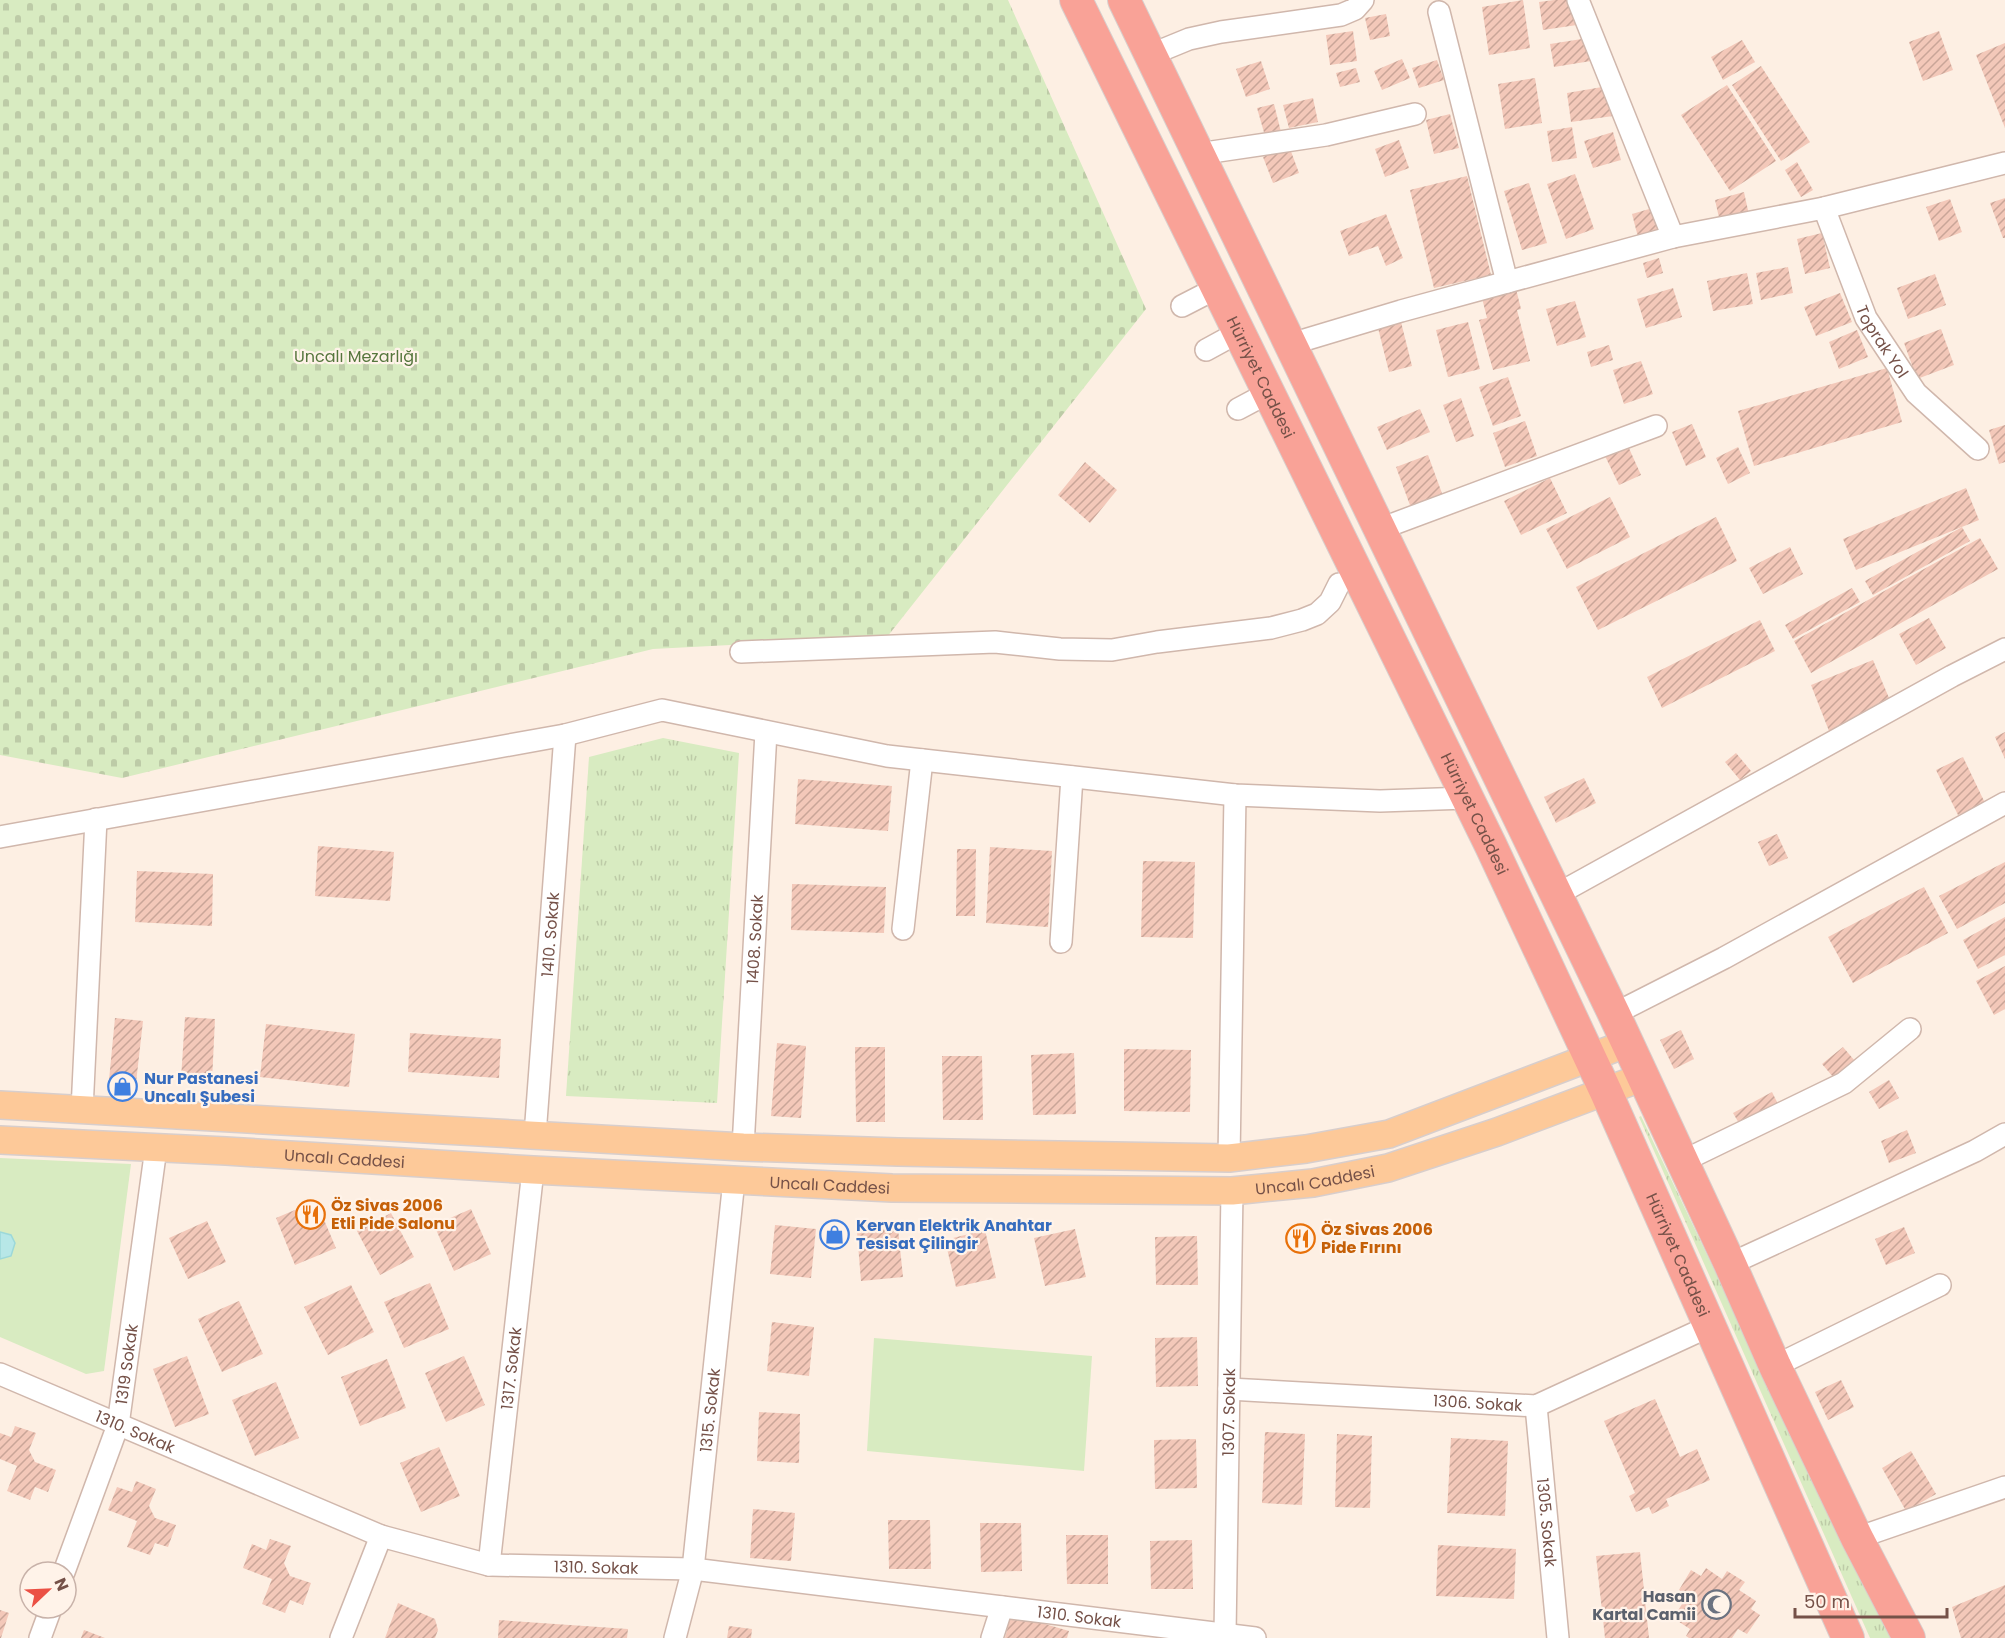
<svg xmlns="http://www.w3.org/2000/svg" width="2005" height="1638" font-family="Poppins,sans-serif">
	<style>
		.grass { fill: url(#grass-tufts) }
		.cemetery { fill: url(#cemetery-stones) }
		.green { fill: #d8ebc1 }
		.water { fill: #b7e7e7; stroke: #9cd8d9; stroke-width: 1.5 }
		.building { fill: url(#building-hatch) }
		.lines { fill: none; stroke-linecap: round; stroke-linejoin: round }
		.minor-casing { stroke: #d0b7ac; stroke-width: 24 }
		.major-casing { stroke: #d8cecc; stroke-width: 30 }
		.highway-casing { stroke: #d8cecc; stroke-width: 34 }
		.minor { stroke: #fff; stroke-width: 21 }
		.major { stroke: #fdc999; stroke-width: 27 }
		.highway { stroke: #f9a297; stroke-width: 32 }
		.labels { text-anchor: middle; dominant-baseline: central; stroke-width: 4.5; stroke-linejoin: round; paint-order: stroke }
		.street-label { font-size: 16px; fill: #755148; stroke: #fff3e9 }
		.park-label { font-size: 16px; fill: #56763d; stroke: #fff3e9 }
		.shop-label { font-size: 16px; font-weight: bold; fill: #366cbe; stroke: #fff3e9; text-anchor: start }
		.food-label { font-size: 16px; font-weight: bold; fill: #c56008; stroke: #fff3e9; text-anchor: start }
		.worship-label { font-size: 16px; font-weight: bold; fill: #5b616d; stroke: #fff3e9; text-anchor: end }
	</style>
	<defs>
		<pattern id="grass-tufts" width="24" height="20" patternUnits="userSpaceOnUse" patternTransform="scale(1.5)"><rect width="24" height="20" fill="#d8ebc1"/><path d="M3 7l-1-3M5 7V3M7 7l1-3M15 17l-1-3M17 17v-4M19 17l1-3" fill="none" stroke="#bdcba7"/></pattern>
		<pattern id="cemetery-stones" width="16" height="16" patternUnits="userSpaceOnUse" patternTransform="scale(1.5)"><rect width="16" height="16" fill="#d8ebc1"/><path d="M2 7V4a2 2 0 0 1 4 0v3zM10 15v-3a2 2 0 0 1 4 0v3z" fill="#bdcba7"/></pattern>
		<pattern id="building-hatch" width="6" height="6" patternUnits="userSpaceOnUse" patternTransform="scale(1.5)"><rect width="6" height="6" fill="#f3c8b9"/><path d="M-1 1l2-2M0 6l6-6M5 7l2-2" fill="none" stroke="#c9a598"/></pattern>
	</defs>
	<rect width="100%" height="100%" fill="#fdefe3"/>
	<g class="grass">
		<path d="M663 738 739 753 717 1103 566 1096 589 757Z"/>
		<path d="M1641 1116 1836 1526 1895 1638H1870L1639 1117Z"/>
	</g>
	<path class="cemetery" d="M0 0H1008L1146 309 887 637 653 649 122 778 0 755Z"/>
	<g class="green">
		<path d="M0 1158 131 1164 104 1371 86 1374 0 1337Z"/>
		<path d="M874 1338 1092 1356 1084 1471 867 1451Z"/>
	</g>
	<path class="water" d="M0 1232 11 1235 15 1243 11 1256 0 1259Z"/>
	<g class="building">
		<path d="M1523 0 1530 48 1489 55 1482 7Z"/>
		<path d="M1554 0H1573L1577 25 1543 30 1539 2Z"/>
		<path d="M1386 14 1390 36 1370 40 1365 18Z"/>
		<path d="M1353 31 1357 61 1330 65 1326 35Z"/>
		<path d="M1939 31 1953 70 1923 81 1909 42Z"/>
		<path d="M1588 38 1591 61 1554 67 1550 44Z"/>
		<path d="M1742 40 1755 62 1723 80 1711 57Z"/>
		<path d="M2005 43V128L1976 55Z"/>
		<path d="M1402 59 1410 78 1382 90 1374 71Z"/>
		<path d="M1437 60 1444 80 1419 88 1412 68Z"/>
		<path d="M1261 61 1270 89 1246 97 1236 69Z"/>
		<path d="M1761 66 1810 142 1781 161 1732 85Z"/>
		<path d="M1356 68 1360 82 1340 87 1336 73Z"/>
		<path d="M1535 78 1542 123 1505 129 1498 84Z"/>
		<path d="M1727 85 1776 161 1730 191 1681 115Z"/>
		<path d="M1608 86 1613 116 1571 122 1567 93Z"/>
		<path d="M1313 98 1318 122 1289 128 1283 105Z"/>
		<path d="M1274 104 1281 132 1265 136 1257 108Z"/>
		<path d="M1450 114 1459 148 1434 154 1426 120Z"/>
		<path d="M1572 127 1577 158 1552 162 1547 131Z"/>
		<path d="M1613 132 1621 160 1593 168 1584 141Z"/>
		<path d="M1399 140 1409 168 1385 177 1375 149Z"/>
		<path d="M1289 146 1299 173 1273 183 1263 157Z"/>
		<path d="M1797 162 1813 190 1801 197 1785 170Z"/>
		<path d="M1575 174 1594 229 1566 239 1547 184Z"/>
		<path d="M1467 176 1491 275 1434 288 1410 190Z"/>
		<path d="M1529 183 1547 243 1522 250 1504 191Z"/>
		<path d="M1744 192 1749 215 1720 222 1715 200Z"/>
		<path d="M2005 198V238H2003L1990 203Z"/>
		<path d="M1950 199 1962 232 1939 241 1926 207Z"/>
		<path d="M1656 207 1663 234 1639 241 1632 214Z"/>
		<path d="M1386 214 1403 258 1386 266 1378 246 1349 256 1340 231Z"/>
		<path d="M1822 233 1830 268 1805 274 1797 239Z"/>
		<path d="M1659 258 1663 273 1647 278 1643 263Z"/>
		<path d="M1788 267 1793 293 1761 300 1756 273Z"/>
		<path d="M1747 273 1753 304 1713 311 1707 281Z"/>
		<path d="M1935 274 1946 305 1908 319 1897 288Z"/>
		<path d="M1515 285 1521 309 1517 310 1530 361 1493 370 1479 320 1487 318 1481 294Z"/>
		<path d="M1673 288 1682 317 1646 328 1637 299Z"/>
		<path d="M1840 293 1852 322 1816 336 1804 307Z"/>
		<path d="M1575 301 1586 337 1557 346 1546 309Z"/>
		<path d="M1400 318 1412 366 1389 372 1377 324Z"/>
		<path d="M1468 322 1480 369 1448 377 1436 330Z"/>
		<path d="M1941 329 1954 365 1917 379 1904 343Z"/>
		<path d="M1857 330 1868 357 1839 369 1829 342Z"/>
		<path d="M1609 345 1613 360 1591 367 1587 352Z"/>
		<path d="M1641 361 1653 394 1624 404 1613 370Z"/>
		<path d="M1887 368 1902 422 1754 466 1738 411Z"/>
		<path d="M1508 377 1521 416 1493 426 1479 387Z"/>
		<path d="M1461 398 1474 436 1456 442 1443 405Z"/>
		<path d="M1420 409 1430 432 1387 450 1377 427Z"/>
		<path d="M1525 421 1537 456 1505 467 1493 433Z"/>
		<path d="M1692 424 1706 457 1686 466 1672 432Z"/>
		<path d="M2005 425V462L1999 464 1989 430Z"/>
		<path d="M1628 446 1641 475 1619 485 1605 456Z"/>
		<path d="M1738 447 1750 473 1728 484 1716 458Z"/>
		<path d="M1428 455 1443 496 1411 508 1396 467Z"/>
		<path d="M1085 462 1117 490 1090 523 1058 495Z"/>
		<path d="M1550 478 1567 513 1521 535 1504 501Z"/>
		<path d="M1966 488 1979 520 1856 570 1843 539Z"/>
		<path d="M1610 497 1630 537 1567 569 1546 529Z"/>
		<path d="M1716 517 1737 561 1598 630 1576 587Z"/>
		<path d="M1962 527 1970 541 1873 595 1865 581Z"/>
		<path d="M1980 538 1998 569 1811 673 1794 641Z"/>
		<path d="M1790 547 1803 574 1763 594 1749 568Z"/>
		<path d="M1852 588 1860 602 1793 639 1785 625Z"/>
		<path d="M1929 618 1946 648 1916 665 1899 634Z"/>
		<path d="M1760 620 1775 651 1662 708 1647 677Z"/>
		<path d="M1873 660 1892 705 1829 731 1811 685Z"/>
		<path d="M2005 732V759L1995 737Z"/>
		<path d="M1736 753 1751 771 1740 780 1725 762Z"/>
		<path d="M1963 757 1985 803 1958 815 1936 770Z"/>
		<path d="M1584 778 1596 803 1556 823 1544 797Z"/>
		<path d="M798 779 892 786 888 831 795 824Z"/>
		<path d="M1777 834 1788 858 1769 866 1758 842Z"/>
		<path d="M318 846 394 852 390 901 315 896Z"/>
		<path d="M990 847 1052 851 1048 927 986 923Z"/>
		<path d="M957 849H976L975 916H956Z"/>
		<path d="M1143 861 1195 862 1193 938 1141 937Z"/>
		<path d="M2005 862V903L1957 929 1939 896Z"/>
		<path d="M137 871 213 874 212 926 135 922Z"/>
		<path d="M792 884 886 887 884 933 791 930Z"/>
		<path d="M1924 887 1948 933 1853 983 1828 937Z"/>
		<path d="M2005 917V955L1978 969 1963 940Z"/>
		<path d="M2005 966V1009L1994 1015 1976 981Z"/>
		<path d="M185 1017 215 1019 212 1081 181 1079Z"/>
		<path d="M115 1018 143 1021 136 1083 109 1080Z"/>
		<path d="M266 1024 355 1034 349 1087 260 1077Z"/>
		<path d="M1681 1030 1694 1059 1674 1069 1660 1040Z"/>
		<path d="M410 1033 501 1039 499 1078 408 1072Z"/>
		<path d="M777 1043 806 1046 801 1118 771 1116Z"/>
		<path d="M855 1047H885V1122H856Z"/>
		<path d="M1843 1047 1855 1061 1834 1078 1822 1064Z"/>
		<path d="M1124 1049 1191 1050 1190 1112 1124 1111Z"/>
		<path d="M1074 1053 1076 1114 1033 1115 1031 1055Z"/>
		<path d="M942 1056H982L983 1120H943Z"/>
		<path d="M1889 1080 1899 1098 1879 1109 1869 1092Z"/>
		<path d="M1772 1092 1778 1104 1740 1125 1733 1113Z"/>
		<path d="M1907 1130 1916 1153 1889 1163 1881 1141Z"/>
		<path d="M316 1201 336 1248 295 1265 276 1218Z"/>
		<path d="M471 1209 491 1254 454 1271 434 1225Z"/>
		<path d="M391 1213 414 1257 380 1275 357 1231Z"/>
		<path d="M207 1221 226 1262 188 1279 169 1238Z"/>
		<path d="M775 1225 816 1229 811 1278 770 1274Z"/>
		<path d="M1904 1227 1915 1253 1886 1265 1875 1239Z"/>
		<path d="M898 1228 903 1277 861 1281 857 1232Z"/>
		<path d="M1075 1229 1086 1277 1045 1286 1034 1238Z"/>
		<path d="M985 1230 996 1278 956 1287 945 1240Z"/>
		<path d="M1197 1236 1198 1285H1156L1155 1237Z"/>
		<path d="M430 1283 449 1329 404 1348 384 1302Z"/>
		<path d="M351 1285 374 1332 328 1355 304 1307Z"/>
		<path d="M239 1301 263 1354 222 1372 198 1319Z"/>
		<path d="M772 1322 814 1327 809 1376 767 1371Z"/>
		<path d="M1197 1337 1198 1386 1156 1387 1155 1338Z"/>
		<path d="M187 1356 209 1414 175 1427 153 1369Z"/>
		<path d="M464 1356 485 1405 446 1422 425 1373Z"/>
		<path d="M387 1359 406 1408 360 1426 341 1377Z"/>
		<path d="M1841 1380 1854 1407 1828 1420 1815 1392Z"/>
		<path d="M276 1382 299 1438 255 1456 232 1400Z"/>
		<path d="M1655 1399 1680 1457 1697 1449 1710 1480 1666 1499 1669 1506 1652 1514 1649 1507 1636 1512 1629 1496 1635 1493 1604 1421Z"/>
		<path d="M759 1412 800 1414 799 1463 757 1461Z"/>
		<path d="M15 1426 36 1433 29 1450 35 1462 56 1470 48 1492 35 1487 30 1500 7 1491 17 1466 0 1459V1433L11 1437Z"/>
		<path d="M1265 1432 1305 1434 1302 1505 1262 1503Z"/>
		<path d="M1337 1434 1372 1436 1370 1508 1335 1507Z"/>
		<path d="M1451 1438 1508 1441 1505 1516 1447 1513Z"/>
		<path d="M1196 1439 1197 1488 1155 1489 1154 1440Z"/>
		<path d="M439 1447 460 1496 421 1512 400 1463Z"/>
		<path d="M1911 1451 1936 1494 1906 1511 1882 1468Z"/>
		<path d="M136 1481 156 1489 149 1506 155 1518 176 1525 168 1547 155 1543 150 1555 127 1547 137 1521 108 1510 117 1487 132 1492Z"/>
		<path d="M753 1509 795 1513 791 1561 750 1558Z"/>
		<path d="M888 1520H930L931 1569H889Z"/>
		<path d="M980 1523H1021L1022 1571 981 1572Z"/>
		<path d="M1066 1535H1108V1584H1067Z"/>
		<path d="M270 1539 291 1546 284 1563 290 1576 311 1583 303 1605 290 1600 285 1613 262 1604 272 1579 243 1568 252 1544 266 1550Z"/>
		<path d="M1192 1540 1193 1589H1151L1150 1541Z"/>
		<path d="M1438 1545 1516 1549 1514 1599 1436 1596Z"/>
		<path d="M1640 1552 1649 1638H1605L1596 1556Z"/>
		<path d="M1706 1568 1722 1579 1727 1571 1745 1582 1739 1590 1756 1601 1751 1609 1760 1615 1747 1634 1738 1629 1732 1638H1689L1686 1636 1690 1629 1673 1618 1688 1595 1679 1590 1691 1570 1701 1576Z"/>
		<path d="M2005 1585V1638H1961L1952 1607Z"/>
		<path d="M398 1603 435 1619 438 1630 435 1638H385Z"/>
		<path d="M0 1610 9 1613 1 1638H0Z"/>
		<path d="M1011 1614 1069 1631 1067 1638H1005Z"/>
		<path d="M499 1620 628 1629 627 1638H498Z"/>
		<path d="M729 1626 752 1629 751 1638H727Z"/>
		<path d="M84 1630 105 1638H81Z"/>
	</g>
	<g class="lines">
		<defs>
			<g id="minor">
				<path d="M1578 0 1673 237"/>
				<path d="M1439 12 1507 282"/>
				<path d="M1150 55 1189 39 1221 32 1341 15 1355 9 1363 0"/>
				<path d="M1198 154 1326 135 1415 114"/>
				<path id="s1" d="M1824 208 1866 318 1916 393 1978 449"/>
				<path d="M1182 306 1217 288"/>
				<path d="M1291 344 1401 311 1673 237 1824 208 2005 163"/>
				<path d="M1206 350 1239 332"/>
				<path d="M1238 409 1268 393"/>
				<path d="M1380 529 1656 426"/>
				<path d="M741 652 995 642 1060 649 1112 650 1157 642 1271 628 1302 620 1317 614 1330 602 1339 584"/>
				<path d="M0 837 565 735 662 710 887 756 1235 795 1380 801 1467 798"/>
				<path d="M1556 895 1952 676 2005 649"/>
				<path d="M903 929 922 760"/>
				<path d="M1061 942 1072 777"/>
				<path d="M1614 1014 1724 958 2005 803"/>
				<path d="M82 1110 96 819"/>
				<path id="s2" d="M535 1135 565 735"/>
				<path id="s3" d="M743 1147 766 732"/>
				<path d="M1229 1158 1235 795"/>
				<path d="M1683 1161 1844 1083 1910 1029"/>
				<path d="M1730 1264 1975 1151 2005 1134"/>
				<path d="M1775 1366 1940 1285"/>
				<path id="s4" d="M0 1374 381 1536 489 1565 693 1569 1255 1638"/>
				<path id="s5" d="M1229 1389 1536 1406 1710 1326"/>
				<path id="s6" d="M1536 1406 1558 1638"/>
				<path d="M1857 1538 2005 1487"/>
				<path id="s7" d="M489 1565 533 1170"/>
				<path id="s8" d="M64 1572 118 1425 156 1148"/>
				<path id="s9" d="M1225 1634 1232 1191"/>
				<path d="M40 1638 51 1608"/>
				<path d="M341 1638 381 1536"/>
				<path id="s10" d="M675 1638 693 1569 734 1180"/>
				<path d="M992 1638 1002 1607"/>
			</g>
			<g id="major">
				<path d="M0 1105 743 1147 898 1152 1229 1158 1306 1149 1389 1134 1628 1043"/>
				<path id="s11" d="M0 1140 226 1151 533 1170 892 1188 1232 1191 1313 1183 1388 1168 1497 1132 1643 1077"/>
			</g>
			<g id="highway">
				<path id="s12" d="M1076 0 1491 846 1606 1092 1848 1638"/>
				<path d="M1124 0 1614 1014 1730 1264 1775 1366 1857 1538 1909 1638"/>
			</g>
		</defs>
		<use href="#minor" class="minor-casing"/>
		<use href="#major" class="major-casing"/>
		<use href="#highway" class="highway-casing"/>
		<use href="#minor" class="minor"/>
		<use href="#major" class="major"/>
		<use href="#highway" class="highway"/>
	</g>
	<defs>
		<symbol id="shop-ring" viewBox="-11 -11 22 22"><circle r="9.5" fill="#fff3e9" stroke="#3f7fe0" stroke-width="1.5"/><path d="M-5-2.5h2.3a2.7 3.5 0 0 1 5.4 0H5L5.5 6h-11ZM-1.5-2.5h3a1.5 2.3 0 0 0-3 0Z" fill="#3f7fe0"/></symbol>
		<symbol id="restaurant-ring" viewBox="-11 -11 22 22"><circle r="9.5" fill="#fff3e9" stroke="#e8710a" stroke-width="1.5"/><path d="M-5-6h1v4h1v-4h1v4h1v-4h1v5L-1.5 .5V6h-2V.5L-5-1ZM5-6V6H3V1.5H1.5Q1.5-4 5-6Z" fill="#e8710a"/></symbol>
		<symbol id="mosque-ring" viewBox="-11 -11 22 22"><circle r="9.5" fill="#fff3e9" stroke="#6b7280" stroke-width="1.5"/><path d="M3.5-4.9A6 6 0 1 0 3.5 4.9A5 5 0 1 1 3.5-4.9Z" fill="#6b7280"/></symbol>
	</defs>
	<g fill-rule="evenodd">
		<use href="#shop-ring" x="106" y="1070" width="33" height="33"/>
		<use href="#restaurant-ring" x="294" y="1198" width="33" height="33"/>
		<use href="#shop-ring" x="818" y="1218" width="33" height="33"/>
		<use href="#restaurant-ring" x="1284" y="1222" width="33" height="33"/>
		<use href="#mosque-ring" x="1700" y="1588" width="33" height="33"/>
	</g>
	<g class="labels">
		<g class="street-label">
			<text stroke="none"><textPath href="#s1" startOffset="146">Toprak Yol</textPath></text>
			<text stroke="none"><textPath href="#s12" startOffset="420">Hürriyet Caddesi</textPath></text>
			<text stroke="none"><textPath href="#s12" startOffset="906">Hürriyet Caddesi</textPath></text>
			<text stroke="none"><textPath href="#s2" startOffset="201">1410. Sokak</textPath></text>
			<text stroke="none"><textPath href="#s3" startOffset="208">1408. Sokak</textPath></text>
			<text stroke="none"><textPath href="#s11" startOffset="345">Uncalı Caddesi</textPath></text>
			<text stroke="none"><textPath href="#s11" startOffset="1317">Uncalı Caddesi</textPath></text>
			<text stroke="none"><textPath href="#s11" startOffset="831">Uncalı Caddesi</textPath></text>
			<text stroke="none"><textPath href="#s12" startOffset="1392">Hürriyet Caddesi</textPath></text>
			<text stroke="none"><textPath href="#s8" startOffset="218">1319 Sokak</textPath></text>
			<text stroke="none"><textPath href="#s7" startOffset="198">1317. Sokak</textPath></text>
			<text stroke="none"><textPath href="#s5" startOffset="249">1306. Sokak</textPath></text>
			<text stroke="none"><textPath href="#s10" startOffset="231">1315. Sokak</textPath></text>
			<text stroke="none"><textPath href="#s9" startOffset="222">1307. Sokak</textPath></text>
			<text stroke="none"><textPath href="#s4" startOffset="147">1310. Sokak</textPath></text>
			<text stroke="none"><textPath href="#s6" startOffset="117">1305. Sokak</textPath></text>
			<text stroke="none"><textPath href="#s4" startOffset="633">1310. Sokak</textPath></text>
			<text stroke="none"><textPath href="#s4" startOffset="1119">1310. Sokak</textPath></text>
		</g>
		<g class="park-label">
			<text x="356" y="356">Uncalı Mezarlığı</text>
		</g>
		<g class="shop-label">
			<text x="144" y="1078">Nur Pastanesi<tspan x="144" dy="18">Uncalı Şubesi</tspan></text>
			<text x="856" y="1225">Kervan Elektrik Anahtar<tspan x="856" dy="18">Tesisat Çilingir</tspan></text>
		</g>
		<g class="food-label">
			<text x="331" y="1205">Öz Sivas 2006<tspan x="331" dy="18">Etli Pide Salonu</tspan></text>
			<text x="1321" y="1229">Öz Sivas 2006<tspan x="1321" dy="18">Pide Fırını</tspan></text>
		</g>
		<g class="worship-label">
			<text x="1696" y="1596">Hasan<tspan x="1696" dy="18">Kartal Camii</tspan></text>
		</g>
	</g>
	<g transform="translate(48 1590) rotate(67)"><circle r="28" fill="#fff3e9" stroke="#c8b2a9" stroke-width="1.5"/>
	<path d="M0-4.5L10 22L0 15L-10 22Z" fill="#eb5044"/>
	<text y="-9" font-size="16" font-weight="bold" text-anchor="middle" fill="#755148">N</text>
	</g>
	<path d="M1795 1608v9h152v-9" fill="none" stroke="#755148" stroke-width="3"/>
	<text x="1804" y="1608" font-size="18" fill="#755148" stroke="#fff3e9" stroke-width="4.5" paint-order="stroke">50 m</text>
</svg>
